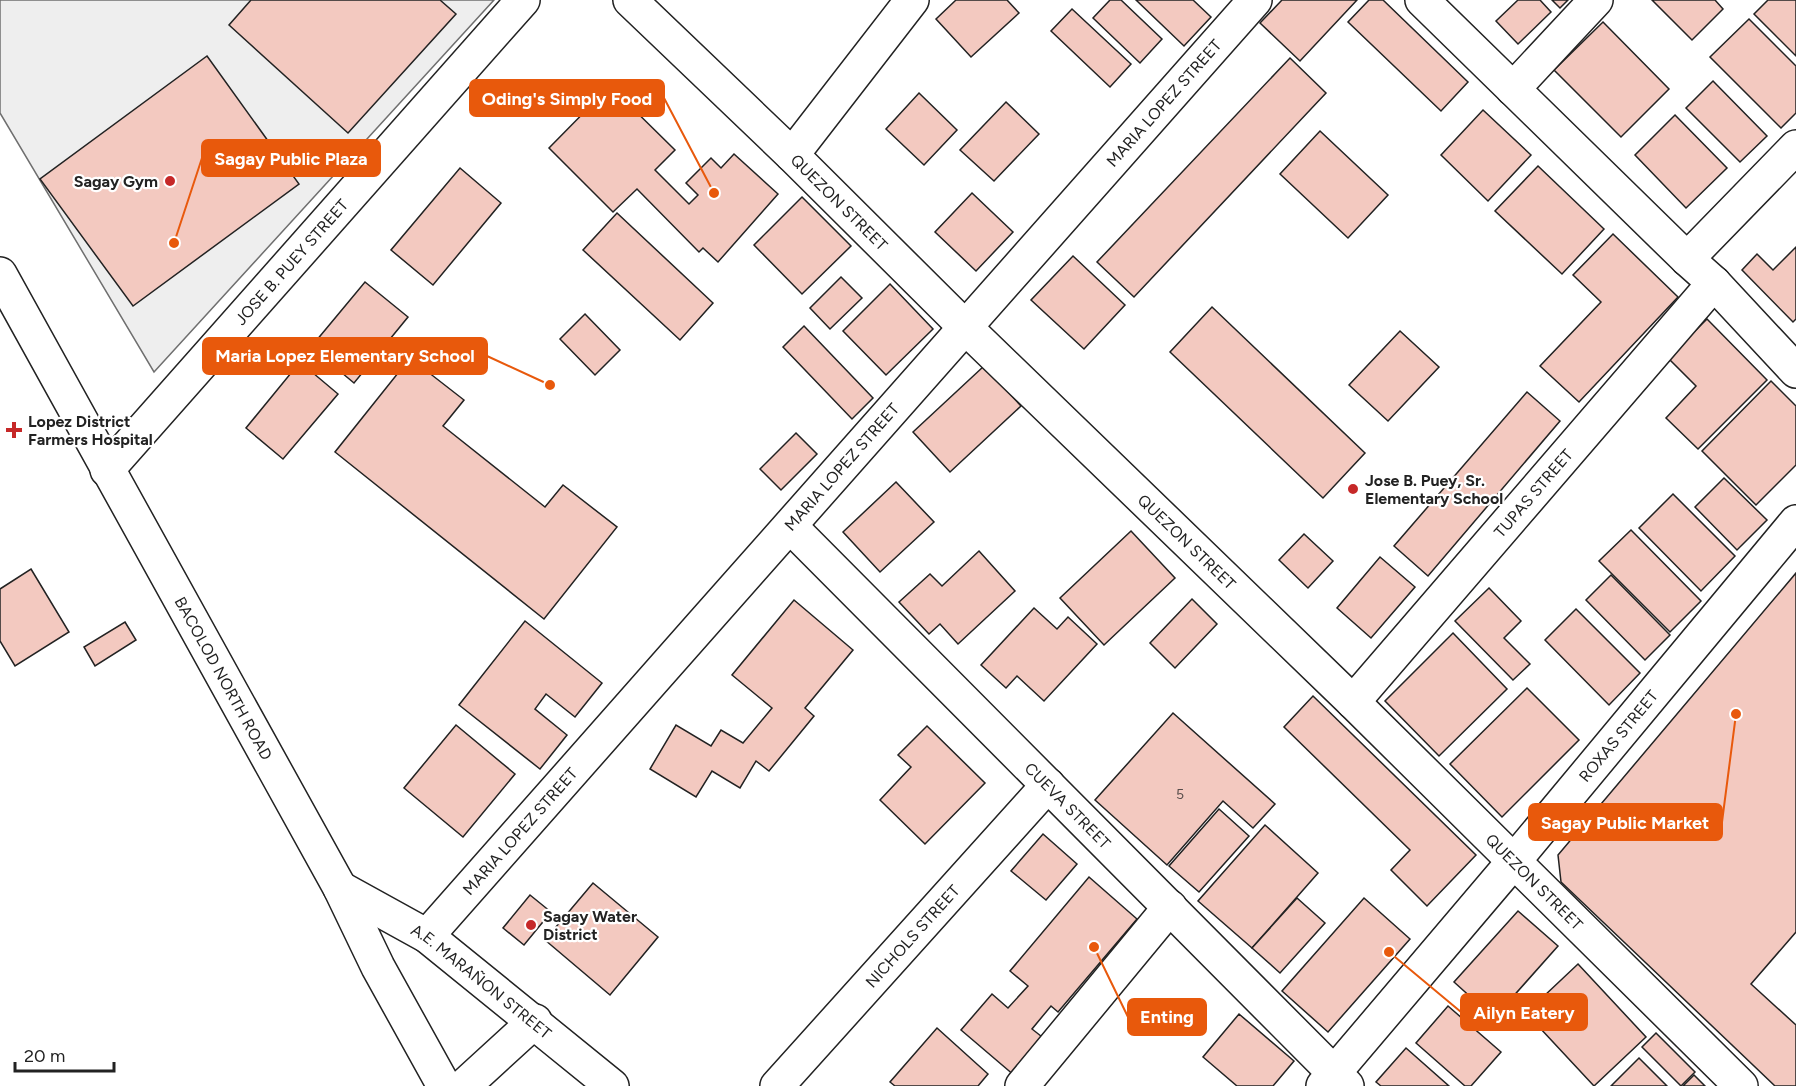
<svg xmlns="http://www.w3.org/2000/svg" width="1796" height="1086" font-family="Figtree,sans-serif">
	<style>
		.green { fill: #eee; stroke: #6f6f6f; stroke-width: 1.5 }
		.building { fill: #f3c9c0; stroke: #222; stroke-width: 1.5 }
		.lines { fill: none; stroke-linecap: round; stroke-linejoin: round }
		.minor-casing { stroke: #222; stroke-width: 36 }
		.major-casing { stroke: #222; stroke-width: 36 }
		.highway-casing { stroke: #222; stroke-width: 36 }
		.minor { stroke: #fff; stroke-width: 33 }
		.major { stroke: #fff; stroke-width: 33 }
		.highway { stroke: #fff; stroke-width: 33 }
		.poi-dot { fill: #c62828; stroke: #fff; stroke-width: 2 }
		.labels { text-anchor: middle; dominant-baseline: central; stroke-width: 4.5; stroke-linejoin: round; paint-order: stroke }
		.number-label { font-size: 14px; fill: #564c4a }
		.street-label { font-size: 16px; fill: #222; stroke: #fff }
		.poi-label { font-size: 16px; font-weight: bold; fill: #222; stroke: #fff; text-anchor: start }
		.leader { fill: none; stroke: #e8590c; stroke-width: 2 }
		.callout-dot { fill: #e8590c; stroke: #fff; stroke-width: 2 }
		.callout { fill: #e8590c; stroke: #e8590c; stroke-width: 2 }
		.callout-label { font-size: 18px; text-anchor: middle; font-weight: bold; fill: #fff }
	</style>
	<rect width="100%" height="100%" fill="#fff"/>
	<path class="green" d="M0 0H494L154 372 0 113Z"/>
	<g class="building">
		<path d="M251 0H440L456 14 348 133 229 25Z"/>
		<path d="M956 0H1007L1019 13 971 57 936 19Z"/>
		<path d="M1110 0H1121L1162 39 1140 63 1093 18Z"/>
		<path d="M1136 0H1193L1211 17 1184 46Z"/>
		<path d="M1282 0H1357L1300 61 1260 23Z"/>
		<path d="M1369 0H1383L1468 82 1441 111 1348 22Z"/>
		<path d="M1518 0H1540L1551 12 1518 44 1496 21Z"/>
		<path d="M1552 0H1568L1560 8Z"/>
		<path d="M1652 0H1715L1723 9 1692 40Z"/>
		<path d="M1768 0H1796V56L1754 14Z"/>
		<path d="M1072 9 1131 64 1110 87 1051 31Z"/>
		<path d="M1749 19 1796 66V113L1781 128 1710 57Z"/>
		<path d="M1603 22 1669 89 1621 137 1554 70Z"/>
		<path d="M207 56 299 184 133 306 40 179Z"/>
		<path d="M1290 58 1326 93 1134 297 1097 262Z"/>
		<path d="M1713 81 1767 136 1740 162 1686 108Z"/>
		<path d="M610 86 675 150 655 170 689 204 698 195 686 183 711 158 721 168 734 154 778 194 718 262 703 248 699 252 637 189 613 212 549 148Z"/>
		<path d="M919 93 957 130 924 165 886 129Z"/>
		<path d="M1006 102 1039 134 994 181 960 150Z"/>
		<path d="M1483 110 1531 155 1488 201 1441 155Z"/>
		<path d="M1675 115 1727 168 1686 208 1635 155Z"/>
		<path d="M1320 131 1388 195 1348 238 1280 174Z"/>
		<path d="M1538 166 1604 229 1562 274 1495 211Z"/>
		<path d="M460 168 501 203 433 285 391 250Z"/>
		<path d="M972 193 1013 232 976 271 935 232Z"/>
		<path d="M802 197 851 246 802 294 754 245Z"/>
		<path d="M617 213 713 303 680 340 583 250Z"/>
		<path d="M1613 234 1678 297 1579 402 1540 366 1601 302 1573 275Z"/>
		<path d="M1796 247V319L1793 322 1742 270 1757 254 1773 270Z"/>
		<path d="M1073 256 1125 305 1084 349 1031 300Z"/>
		<path d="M841 277 862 298 830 329 810 308Z"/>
		<path d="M365 282 408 317 354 383 311 347Z"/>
		<path d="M890 284 933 329 886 375 843 331Z"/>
		<path d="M1212 307 1365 453 1323 498 1170 352Z"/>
		<path d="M585 314 620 350 595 375 560 339Z"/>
		<path d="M1707 319 1767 380 1698 449 1666 418 1696 386 1668 358Z"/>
		<path d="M804 326 873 398 852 419 783 347Z"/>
		<path d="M1400 331 1439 367 1388 421 1349 385Z"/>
		<path d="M410 358 464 400 443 426 545 507 563 485 617 527 544 619 335 452Z"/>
		<path d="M300 362 338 394 283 459 246 428Z"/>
		<path d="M984 366 1021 406 950 472 913 432Z"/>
		<path d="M1771 381 1796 406V465L1756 505 1702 451Z"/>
		<path d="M1527 392 1560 421 1428 576 1394 546Z"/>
		<path d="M796 433 817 454 781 490 760 469Z"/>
		<path d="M1724 478 1767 520 1737 550 1695 507Z"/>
		<path d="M896 482 934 522 880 572 843 532Z"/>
		<path d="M1673 494 1735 556 1701 591 1639 528Z"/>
		<path d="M1631 530 1701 601 1670 632 1599 561Z"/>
		<path d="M1131 531 1175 578 1104 645 1060 598Z"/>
		<path d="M1304 534 1333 561 1308 588 1279 560Z"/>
		<path d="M979 551 1015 591 958 644 940 624 929 634 899 602 930 574 942 586Z"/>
		<path d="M1380 557 1415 587 1371 638 1337 608Z"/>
		<path d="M31 569 69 632 15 666 0 641V589Z"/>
		<path d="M1796 573V932L1751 984 1796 1025V1086H1775L1561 882 1558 855Z"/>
		<path d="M1611 575 1670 635 1645 660 1586 600Z"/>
		<path d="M1489 588 1521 621 1504 638 1530 664 1513 680 1455 621Z"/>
		<path d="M1192 599 1217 624 1175 668 1150 643Z"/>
		<path d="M794 600 853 650 805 708 814 716 769 771 756 761 740 788 712 771 696 797 650 769 676 725 711 746 721 730 743 743 772 708 732 675Z"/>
		<path d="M1034 608 1057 629 1068 617 1097 644 1044 701 1017 676 1006 688 981 665Z"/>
		<path d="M1576 609 1640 673 1609 705 1545 640Z"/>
		<path d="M525 621 602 683 575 717 546 694 535 709 567 735 540 769 459 705Z"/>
		<path d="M125 622 136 640 95 666 84 647Z"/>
		<path d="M1453 633 1507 689 1439 756 1385 701Z"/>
		<path d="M1527 688 1579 740 1502 817 1450 764Z"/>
		<path d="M1313 696 1476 855 1427 906 1391 870 1410 850 1284 727Z"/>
		<path d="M1173 713 1275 804 1253 828 1223 801 1167 865 1095 800Z"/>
		<path d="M456 725 515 774 463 837 404 788Z"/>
		<path d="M927 726 985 783 925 844 880 800 911 767 898 755Z"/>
		<path d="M1219 809 1249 836 1199 892 1169 866Z"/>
		<path d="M1265 825 1318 873 1252 948 1198 901Z"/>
		<path d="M1043 834 1077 864 1046 900 1011 871Z"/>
		<path d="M1089 877 1137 919 1058 1012 1051 1006 1032 1029 1046 1040 1015 1076 961 1030 992 994 1008 1008 1028 986 1010 971Z"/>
		<path d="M593 883 658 937 610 995 545 940Z"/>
		<path d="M530 895 551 912 524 945 503 928Z"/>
		<path d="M1297 898 1325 923 1280 973 1252 948Z"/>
		<path d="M1364 898 1410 939 1328 1032 1282 991Z"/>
		<path d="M1518 911 1558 946 1494 1018 1454 982Z"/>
		<path d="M1578 964 1646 1037 1594 1086 1526 1013Z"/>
		<path d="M1448 1006 1501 1052 1471 1086H1465L1416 1043Z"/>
		<path d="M1239 1014 1294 1061 1273 1086H1237L1203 1057Z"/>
		<path d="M937 1028 988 1074 978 1086H895L890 1082Z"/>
		<path d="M1656 1033 1695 1072 1681 1086 1642 1047Z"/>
		<path d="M1406 1048 1449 1086H1381L1376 1082Z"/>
		<path d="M1639 1058 1667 1086H1611Z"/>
		<path d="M1694 1075 1705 1086H1683Z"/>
	</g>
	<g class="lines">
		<defs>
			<g id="minor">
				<path id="s1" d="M630 0 792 155 964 326 1353 702 1741 1086"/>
				<path d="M1422 0 1687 259 1714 283 1796 371"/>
				<path d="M1513 89 1596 0"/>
				<path d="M792 155 912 0"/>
				<path d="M1687 259 1796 147"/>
				<path id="s2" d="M107 470 523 0"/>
				<path id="s3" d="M790 526 1347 1086"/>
				<path id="s4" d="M1353 702 1714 283"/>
				<path id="s5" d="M427 936C703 624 978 311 1255 0"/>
				<path id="s6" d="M777 1086 1048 785"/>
				<path d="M1022 1086 1170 907"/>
				<path id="s7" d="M1323 1086 1514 861 1796 522"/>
			</g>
			<g id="major">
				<path id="s8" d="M340 888 427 936 612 1086"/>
			</g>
			<g id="highway">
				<path id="s9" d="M0 274 340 888 378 967 444 1086"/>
				<path d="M464 1086 535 1021"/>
			</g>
		</defs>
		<use href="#minor" class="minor-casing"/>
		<use href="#major" class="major-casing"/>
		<use href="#highway" class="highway-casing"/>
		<use href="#minor" class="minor"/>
		<use href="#major" class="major"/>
		<use href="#highway" class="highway"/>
	</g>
	<g class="poi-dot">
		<circle cx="170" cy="181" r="6"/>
		<path d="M11 421h6v6h6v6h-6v6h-6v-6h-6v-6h6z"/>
		<circle cx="1353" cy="489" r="6"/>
		<circle cx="531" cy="925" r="6"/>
	</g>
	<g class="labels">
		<g class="number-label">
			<text x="1180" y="794">5</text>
		</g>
		<g class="street-label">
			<text stroke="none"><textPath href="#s5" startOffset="1112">MARIA LOPEZ STREET</textPath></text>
			<text stroke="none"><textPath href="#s1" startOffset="291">QUEZON STREET</textPath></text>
			<text stroke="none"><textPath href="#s2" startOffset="278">JOSE B. PUEY STREET</textPath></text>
			<text stroke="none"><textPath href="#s5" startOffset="626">MARIA LOPEZ STREET</textPath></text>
			<text stroke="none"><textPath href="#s4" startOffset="276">TUPAS STREET</textPath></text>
			<text stroke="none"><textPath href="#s1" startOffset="777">QUEZON STREET</textPath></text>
			<text stroke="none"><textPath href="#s9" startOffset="462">BACOLOD NORTH ROAD</textPath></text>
			<text stroke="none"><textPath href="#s7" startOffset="458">ROXAS STREET</textPath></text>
			<text stroke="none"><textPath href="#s3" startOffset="394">CUEVA STREET</textPath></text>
			<text stroke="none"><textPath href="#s5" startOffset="140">MARIA LOPEZ STREET</textPath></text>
			<text stroke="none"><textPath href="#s1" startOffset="1263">QUEZON STREET</textPath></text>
			<text stroke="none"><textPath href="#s6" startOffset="202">NICHOLS STREET</textPath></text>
			<text stroke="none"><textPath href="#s8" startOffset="170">A.E. MARAÑON STREET</textPath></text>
		</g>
		<g class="poi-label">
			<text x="158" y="181" text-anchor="end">Sagay Gym</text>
			<text x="28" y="421">Lopez District<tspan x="28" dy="18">Farmers Hospital</tspan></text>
			<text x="1365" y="480">Jose B. Puey, Sr.<tspan x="1365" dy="18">Elementary School</tspan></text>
			<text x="543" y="916">Sagay Water<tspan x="543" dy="18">District</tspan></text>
		</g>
	</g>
	<path class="leader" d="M714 193L664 98M174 243L202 158M550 385L487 356M1736 714L1722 822M1389 952L1461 1012M1094 947L1128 1017"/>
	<g class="callout-dot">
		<circle cx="714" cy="193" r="6"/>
		<circle cx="174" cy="243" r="6"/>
		<circle cx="550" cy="385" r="6"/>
		<circle cx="1736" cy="714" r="6"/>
		<circle cx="1389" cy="952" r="6"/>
		<circle cx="1094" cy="947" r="6"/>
	</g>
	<g class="callout">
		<rect x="470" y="80" width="194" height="36" rx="6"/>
		<rect x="202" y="140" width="178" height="36" rx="6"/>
		<rect x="203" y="338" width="284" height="36" rx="6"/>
		<rect x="1529" y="804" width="193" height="36" rx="6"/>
		<rect x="1461" y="994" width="126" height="36" rx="6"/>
		<rect x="1128" y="999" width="78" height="36" rx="6"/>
	</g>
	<g class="callout-label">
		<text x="567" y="105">Oding's Simply Food</text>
		<text x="291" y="165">Sagay Public Plaza</text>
		<text x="345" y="362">Maria Lopez Elementary School</text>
		<text x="1625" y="829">Sagay Public Market</text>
		<text x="1524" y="1019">Ailyn Eatery</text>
		<text x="1167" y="1023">Enting</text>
	</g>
	<path d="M15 1062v9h99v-9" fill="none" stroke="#222222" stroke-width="3"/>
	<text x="24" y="1062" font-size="18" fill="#222222" stroke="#ffffff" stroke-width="4.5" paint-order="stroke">20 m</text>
</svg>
